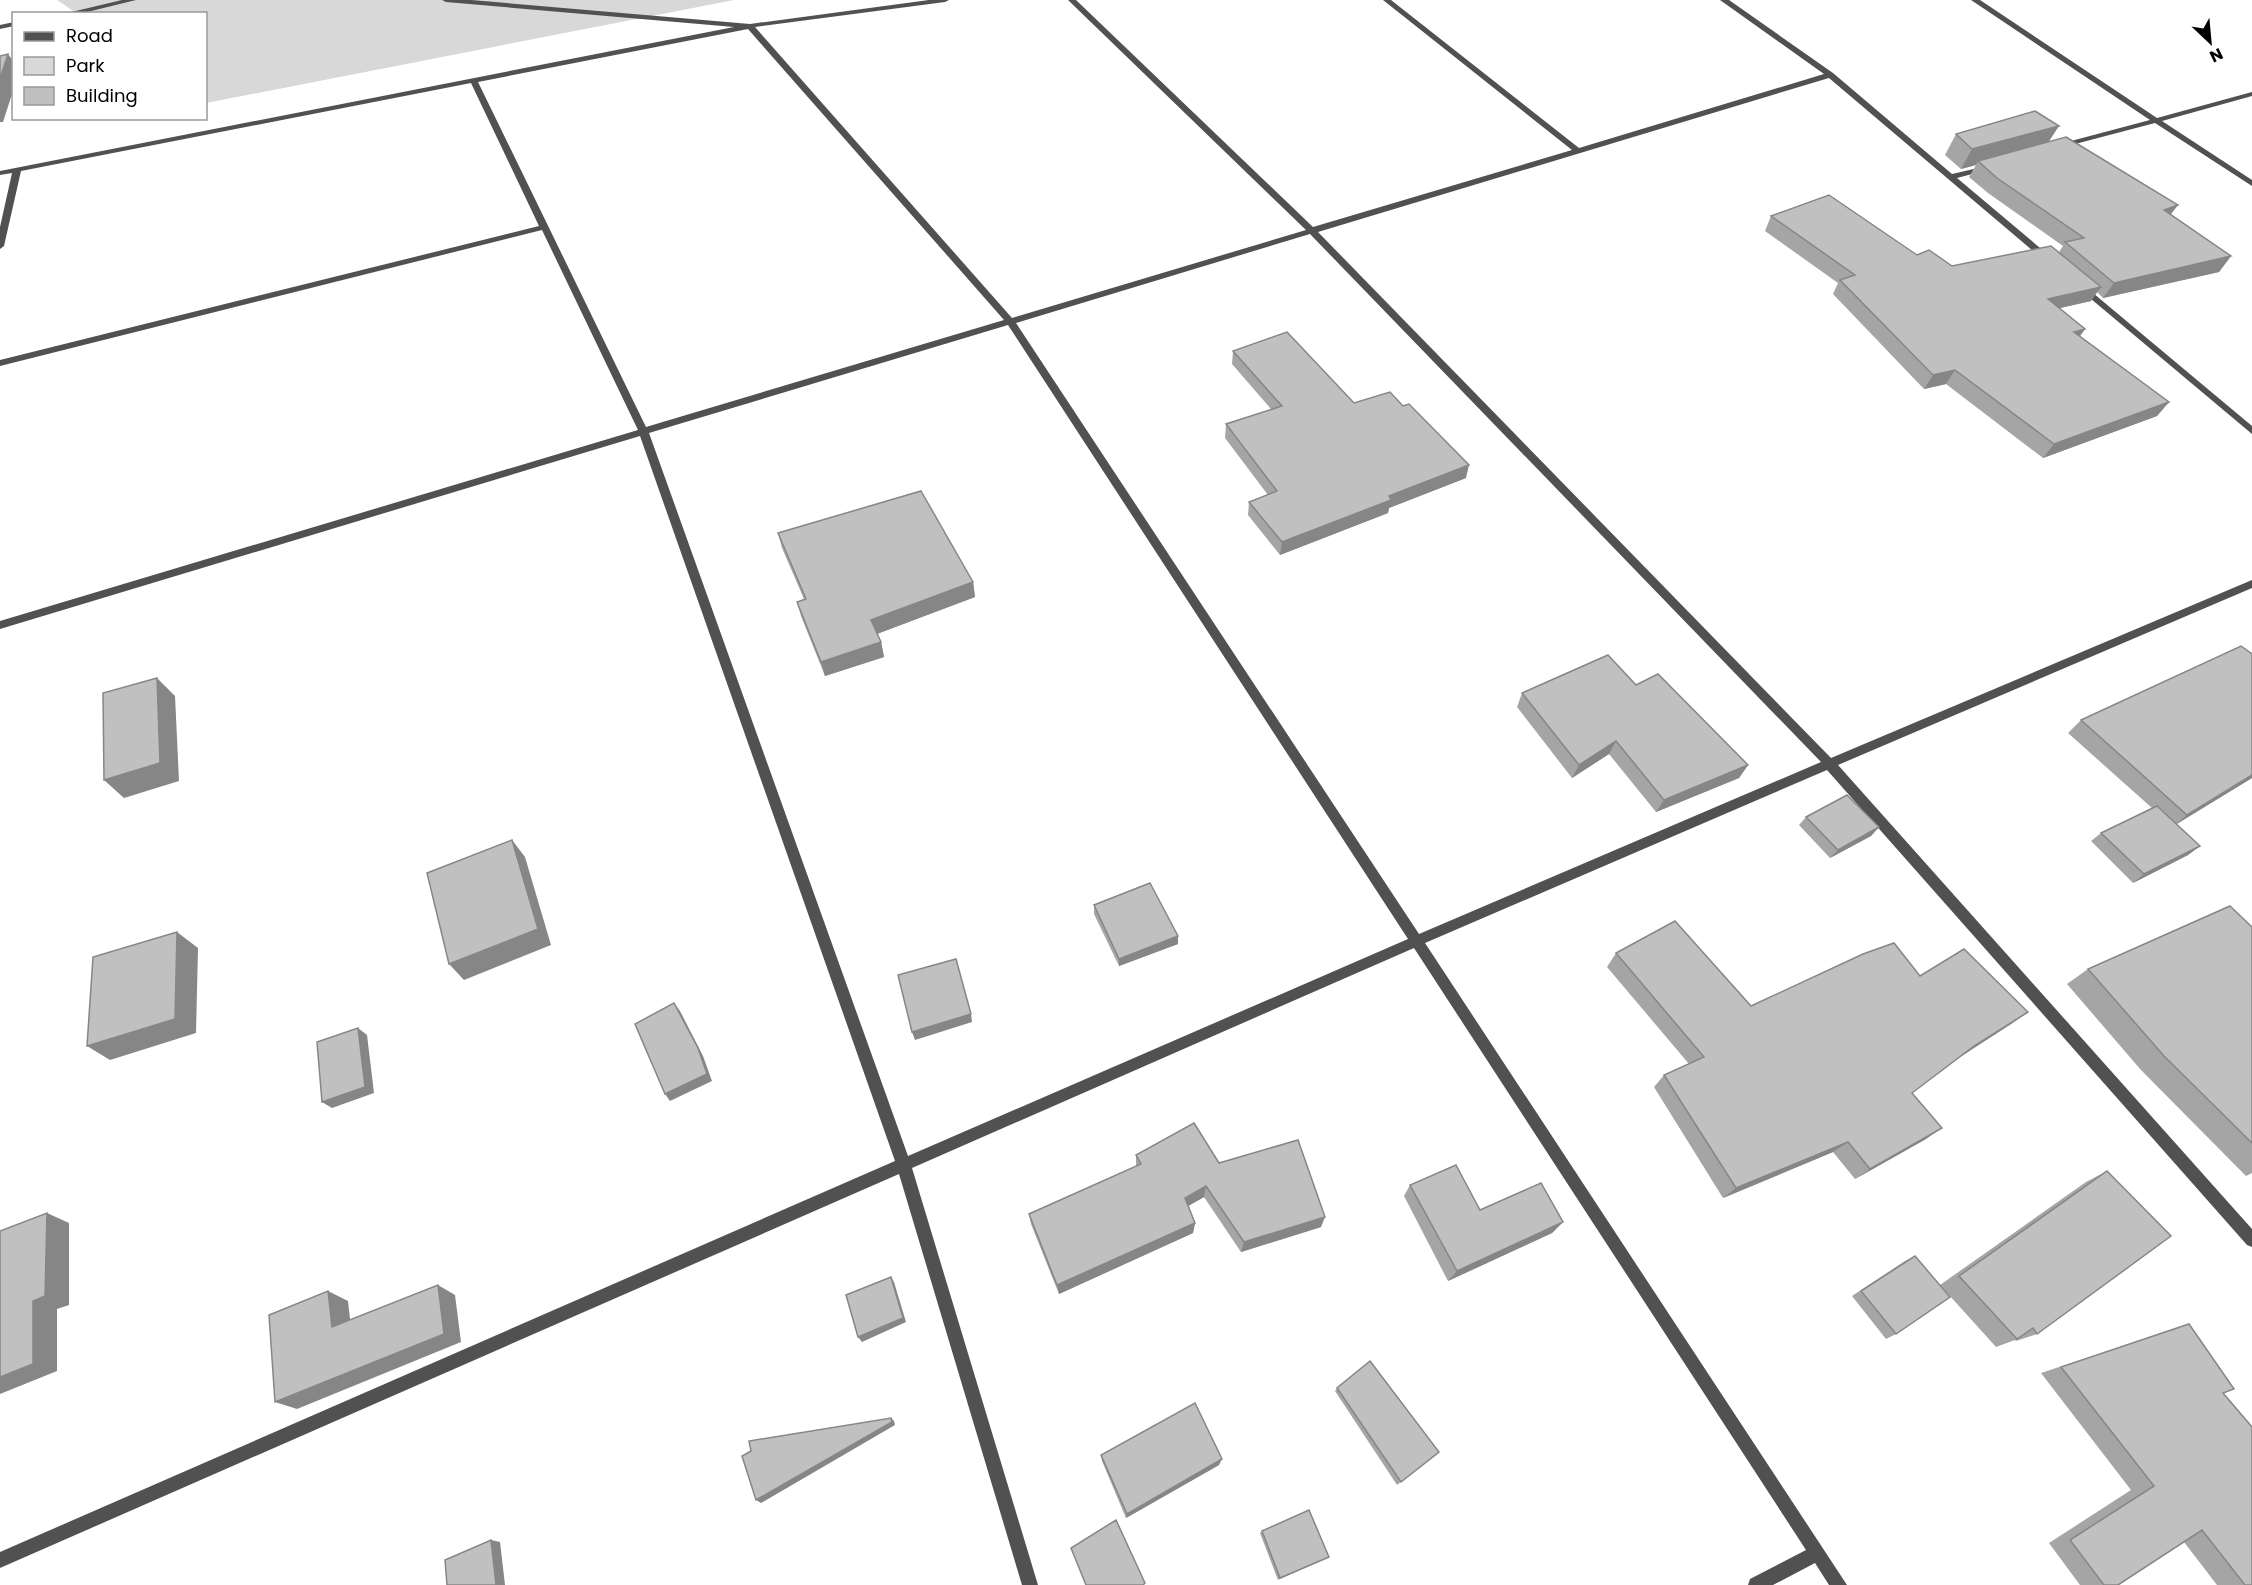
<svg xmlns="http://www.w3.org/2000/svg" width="2252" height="1585" font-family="Poppins,sans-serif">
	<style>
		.green { fill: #d8d8d8 }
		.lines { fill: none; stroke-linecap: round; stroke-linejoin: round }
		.street { fill: #515151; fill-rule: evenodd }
		.wall { fill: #a5a5a5 }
		.shaded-wall { fill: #868686 }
		.building { fill: #c0c0c0; stroke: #868686; stroke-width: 1.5 }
	</style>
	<rect width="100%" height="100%" fill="#fff"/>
	<path class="green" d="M57 0H734L206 103V14L76 13Z"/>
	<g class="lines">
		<g class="street">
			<path d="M122 0H136L79 14H63Z"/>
			<path d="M442 0H471L750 24 929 0H949L945 2 755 27 1012 318 1306 230 1068 0H1076L1313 227 1572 150 1383 0H1391L1579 148 1824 74 1720 0H1729L1833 73 1952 174 1991 165V169L1957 178 2052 258V262H2046L1829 78 1318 232 1831 758 2252 580V588L1838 765 2252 1229V1247L2247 1245 1827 770 1425 943 1847 1585H1829L1815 1563 1773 1585H1748L1750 1579 1806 1550 1414 948 912 1168 1038 1585H1022L899 1174 0 1568V1552L895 1161 640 436 0 629V621L638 430 542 230 0 366V360L539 226 471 83 21 171 4 246 0 249V227L12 173 0 175V171L734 27 446 2ZM748 29 1004 320 646 427 478 82ZM1310 234 1821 762 1419 934 1016 323ZM1008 325 1408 939 908 1156 649 433Z"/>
			<path d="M1971 0H1980L2157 118 2252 92V96L2162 121 2252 180V186L2155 123 2056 149V145L2150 120Z"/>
			<path d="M14 22V26L0 29V25Z"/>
			<path d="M2081 283 2252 426V434L2078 288V284Z"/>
		</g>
	</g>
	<g class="wall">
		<path d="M1956 134 2049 142 2178 205 2171 214 2231 256 2219 272 2103 298 2097 292 2091 301 2060 308 2085 329 2080 336 2169 402 2157 416 2043 458 1946 384 1924 389 1833 294 1838 283 1765 231 1771 216 1917 255 1952 266 2059 252 2063 246 1988 193 1969 177 1976 165 1961 169 1945 155Z"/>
		<path d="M1233 351 1354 403 1466 478 1389 508 1388 513 1280 555 1248 515 1249 502 1268 495 1225 438 1226 424 1271 409 1232 364Z"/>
		<path d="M778 533 973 582 975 597 877 634 881 642 884 657 825 676 801 616 797 602 804 599 782 548Z"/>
		<path d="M1636 685 1748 765 1739 778 1656 812 1609 754 1572 778 1517 707 1522 693Z"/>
		<path d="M2081 720 2252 778 2176 824 2200 846 2188 855 2133 883 2091 841 2101 833 2152 808 2068 733Z"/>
		<path d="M1806 817 1879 827 1871 836 1830 858 1799 825Z"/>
		<path d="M1094 905 1178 944 1119 966 1094 914Z"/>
		<path d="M2252 927V1173L2246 1176 2141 1070 2067 984 2088 969Z"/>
		<path d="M1616 953 1751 1006 1920 976 2028 1012 2011 1024 1959 1058 1912 1093 1926 1139 1855 1179 1833 1152 1723 1198 1654 1087 1664 1075 1689 1064 1607 967Z"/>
		<path d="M1136 1155 1219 1163 1321 1227 1241 1252 1204 1197 1188 1206 1195 1223 1193 1233 1059 1294 1031 1224 1029 1214 1136 1166Z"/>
		<path d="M2107 1171 2037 1334 2016 1341 2015 1340 1996 1347 1940 1285 2086 1182Z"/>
		<path d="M1410 1185 1480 1210 1563 1222 1552 1233 1448 1281 1404 1196Z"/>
		<path d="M1915 1256 1896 1334 1886 1339 1852 1296 1905 1261Z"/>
		<path d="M2189 1324 2223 1393 2252 1585H2217L2184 1542 2118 1585H2080L2049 1543 2131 1490 2041 1373Z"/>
		<path d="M1337 1388 1439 1452 1397 1485 1335 1391Z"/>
		<path d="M1101 1455 1219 1465 1126 1518 1102 1461Z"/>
		<path d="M1262 1531 1329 1557 1278 1580 1260 1533Z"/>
	</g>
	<g class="shaded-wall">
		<path d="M8 54 14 62V88L3 122H0V79Z"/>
		<path d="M2059 126 2046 146 1978 161 1976 165 1961 169 1972 149Z"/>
		<path d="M2178 205 2166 220 2164 210Z"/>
		<path d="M2231 256 2219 272 2103 298 2114 283Z"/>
		<path d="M2101 287 2091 301 2038 313 2048 299Z"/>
		<path d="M2085 329 2075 343 2074 332Z"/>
		<path d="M1955 370 1946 384 1924 389 1933 375Z"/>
		<path d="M2169 402 2157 416 2043 458 2054 444Z"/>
		<path d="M1469 465 1466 478 1389 508 1388 513 1280 555 1282 542 1389 496Z"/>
		<path d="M973 582 975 597 874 635 871 620Z"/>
		<path d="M881 642 884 657 825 676 821 662Z"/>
		<path d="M157 678 175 696 179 781 124 798 104 780Z"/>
		<path d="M1616 741 1609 754 1572 778 1579 765Z"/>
		<path d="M1748 765 1739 778 1656 812 1664 800Z"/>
		<path d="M2252 775V778L2172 827 2187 815Z"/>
		<path d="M1879 827 1871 836 1830 858 1838 850Z"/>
		<path d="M512 840 525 857 551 945 464 980 449 964Z"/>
		<path d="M2200 846 2188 855 2133 883 2144 874Z"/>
		<path d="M177 932 198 948 196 1033 110 1060 87 1046Z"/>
		<path d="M1178 936V944L1119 966V959Z"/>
		<path d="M674 1003 680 1011 703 1056 712 1081 670 1101 665 1094Z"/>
		<path d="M2028 1012 2011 1024 1958 1058 1974 1046Z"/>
		<path d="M971 1014 972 1022 915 1040 912 1032Z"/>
		<path d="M358 1028 367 1035 374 1093 332 1108 322 1102Z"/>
		<path d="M1942 1128 1926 1139 1855 1179 1870 1169Z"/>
		<path d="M1848 1142 1833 1152 1723 1198 1736 1188Z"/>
		<path d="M1206 1186 1204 1197 1183 1209 1185 1198Z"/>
		<path d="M47 1213 69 1223V1305L57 1309V1371L0 1394V1377L33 1301Z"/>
		<path d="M1325 1217 1321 1227 1241 1252 1244 1242Z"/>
		<path d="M1563 1222 1552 1233 1448 1281 1457 1271Z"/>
		<path d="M1195 1223 1193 1233 1059 1294 1057 1285Z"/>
		<path d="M891 1277 894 1282 906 1322 862 1342 858 1337Z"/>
		<path d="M438 1285 455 1295 461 1342 297 1409 275 1402Z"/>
		<path d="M328 1291 348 1301 352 1336 332 1327Z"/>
		<path d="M891 1418 894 1421 895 1425 761 1503 756 1500Z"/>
		<path d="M1222 1459 1219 1465 1126 1518 1127 1514Z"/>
		<path d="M491 1540 500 1542 505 1585H496Z"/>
	</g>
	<g class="building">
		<path d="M8 54 0 79V56Z"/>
		<path d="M2035 111 2059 126 1972 149 1956 134Z"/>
		<path d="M2066 137 2178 205 2164 210 2231 256 2114 283 2065 242 2084 238 1997 178 1978 161Z"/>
		<path d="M1829 195 1917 255 1929 250 1952 266 2051 246 2101 287 2048 299 2085 329 2074 332 2169 402 2054 444 1955 370 1933 375 1840 280 1855 275 1771 216Z"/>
		<path d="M1287 332 1354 403 1390 392 1403 406 1409 404 1469 465 1389 496 1391 500 1282 542 1249 502 1277 491 1226 424 1282 406 1233 351Z"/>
		<path d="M921 491 973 582 871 620 881 642 821 662 797 602 806 599 778 533Z"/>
		<path d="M2241 646 2252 654V775L2187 815 2081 720Z"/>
		<path d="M1608 655 1636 685 1658 674 1748 765 1664 800 1616 741 1579 765 1522 693Z"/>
		<path d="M157 678 160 763 104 780 103 693Z"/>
		<path d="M1847 795 1879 827 1838 850 1806 817Z"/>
		<path d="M2157 806 2200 846 2144 874 2101 833Z"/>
		<path d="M512 840 538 929 449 964 427 873Z"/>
		<path d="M1150 883 1178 936 1119 959 1094 905Z"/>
		<path d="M2230 906 2252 927V1143L2164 1056 2088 969Z"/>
		<path d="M1675 921 1751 1006 1863 954 1894 943 1920 976 1964 949 2028 1012 1974 1046 1912 1093 1942 1128 1870 1169 1848 1142 1736 1188 1664 1075 1704 1057 1616 953Z"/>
		<path d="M177 932 175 1019 87 1046 93 957Z"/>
		<path d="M956 959 971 1014 912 1032 898 975Z"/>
		<path d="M674 1003 698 1048 707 1074 665 1094 635 1024Z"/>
		<path d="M358 1028 365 1087 322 1102 317 1042Z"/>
		<path d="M1194 1123 1219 1163 1298 1140 1325 1217 1244 1242 1206 1186 1185 1198 1195 1223 1057 1285 1029 1214 1141 1164 1136 1155Z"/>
		<path d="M1456 1165 1480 1210 1541 1183 1563 1222 1457 1271 1410 1185Z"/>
		<path d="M2107 1171 2171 1236 2037 1334 2033 1328 2017 1339 1959 1276Z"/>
		<path d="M47 1213 45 1296 33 1301V1364L0 1377V1231Z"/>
		<path d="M1915 1256 1950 1297 1896 1334 1861 1291Z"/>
		<path d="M891 1277 903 1318 858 1337 846 1295Z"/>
		<path d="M438 1285 444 1334 275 1402 269 1315 328 1291 332 1327Z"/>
		<path d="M2189 1324 2234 1389 2223 1393 2252 1427V1585H2245L2202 1530 2118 1585H2104L2070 1540 2154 1486 2061 1367Z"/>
		<path d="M1370 1361 1439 1452 1401 1482 1337 1388Z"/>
		<path d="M1195 1403 1222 1459 1127 1514 1101 1455Z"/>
		<path d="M891 1418 892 1422 756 1500 742 1456 751 1451 749 1441Z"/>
		<path d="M1309 1510 1329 1557 1280 1578 1262 1531Z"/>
		<path d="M1116 1520 1145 1583 1143 1585H1086L1071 1548Z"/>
		<path d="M491 1540 496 1585H447L445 1560Z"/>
	</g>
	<rect x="12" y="12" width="195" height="108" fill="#ffffff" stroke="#999999" stroke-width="1.5"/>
	<rect x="24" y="32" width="30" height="9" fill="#515151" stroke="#999999" stroke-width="1.5"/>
	<text x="66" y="42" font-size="18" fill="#000000">Road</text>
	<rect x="24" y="57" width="30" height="18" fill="#d8d8d8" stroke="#999999" stroke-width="1.5"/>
	<text x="66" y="72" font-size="18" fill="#000000">Park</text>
	<rect x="24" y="87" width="30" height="18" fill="#c0c0c0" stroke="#999999" stroke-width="1.5"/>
	<text x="66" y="102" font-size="18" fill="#000000">Building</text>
	<g transform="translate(2210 42) rotate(154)" stroke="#ffffff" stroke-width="4.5" paint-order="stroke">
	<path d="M0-4.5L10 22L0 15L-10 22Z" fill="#000000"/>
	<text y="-9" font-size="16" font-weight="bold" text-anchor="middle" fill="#000000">N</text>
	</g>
</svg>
